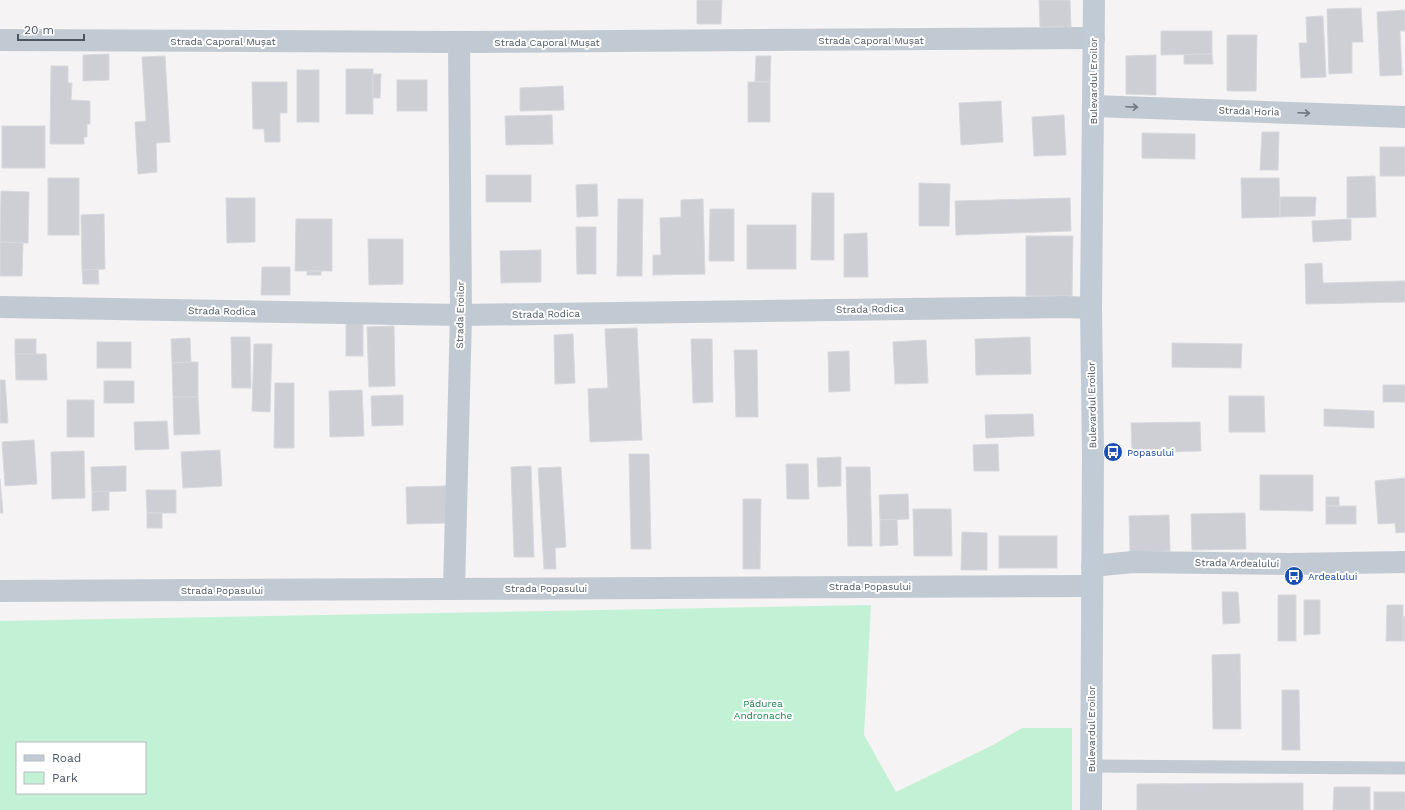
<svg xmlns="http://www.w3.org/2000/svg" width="1405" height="810" font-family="'Work Sans',sans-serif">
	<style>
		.green { fill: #c3f1d5; fill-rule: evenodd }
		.building { fill: #cdcfd5; stroke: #d7d9de }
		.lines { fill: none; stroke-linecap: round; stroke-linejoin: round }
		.service { stroke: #c1cad2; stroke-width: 13 }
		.minor { stroke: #c1cad2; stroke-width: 22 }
		.tertiary { stroke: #c1cad2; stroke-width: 22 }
		.secondary { stroke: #c1cbd6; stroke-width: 22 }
		.oneway { stroke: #6e7983 }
		.labels { text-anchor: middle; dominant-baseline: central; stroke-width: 4; stroke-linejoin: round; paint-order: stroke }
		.street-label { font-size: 10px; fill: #4a5661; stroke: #fff }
		.transit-label { font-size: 10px; fill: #164399; stroke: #fff; text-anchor: start }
		.park-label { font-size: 10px; fill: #17864f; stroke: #fff }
	</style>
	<rect width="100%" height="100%" fill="#f5f3f3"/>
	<path class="green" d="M871 605 864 735 896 792 993 745 1022 728H1072V810H0V621ZM17 743H145V793H17Z"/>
	<g class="building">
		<path d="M697 0H722L721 24H697Z"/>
		<path d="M1039 0H1070L1071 27H1040Z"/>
		<path d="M1361 8 1363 42H1352V73L1329 74 1327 9Z"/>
		<path d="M1405 10V31H1400L1402 75 1380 76 1377 12Z"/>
		<path d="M1323 16 1326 77 1301 78 1299 43H1307L1306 17Z"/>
		<path d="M1161 31H1212V54L1161 55Z"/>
		<path d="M1227 35H1257L1256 91H1227Z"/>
		<path d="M109 54V80L83 81V55Z"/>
		<path d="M1212 54 1213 64H1184V55Z"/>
		<path d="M1156 55V95L1126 94V56Z"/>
		<path d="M165 56 170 142 156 143 157 172 138 174 135 122 146 121 142 57Z"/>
		<path d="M756 56H771L770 82H755Z"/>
		<path d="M51 66H68V83H72L71 100 90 101V124H87V137H84V144H50Z"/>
		<rect x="346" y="69" width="27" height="45"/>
		<rect x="297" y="70" width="22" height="52"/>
		<path d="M373 74H381L380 98H373Z"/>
		<rect x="397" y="80" width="30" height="31"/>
		<path d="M252 82H287V113H280V142H265L264 129H253Z"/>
		<rect x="748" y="82" width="22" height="40"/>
		<path d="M563 86 564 110 520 111V88Z"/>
		<path d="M1001 101 1003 142 961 145 959 103Z"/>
		<path d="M552 115 553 144 506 145 505 116Z"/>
		<path d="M1064 115 1066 155 1034 156 1032 117Z"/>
		<rect x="2" y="126" width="43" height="42"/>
		<path d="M1262 132H1279L1278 170H1260Z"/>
		<path d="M1142 133 1195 134V159L1142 158Z"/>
		<rect x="1380" y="147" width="25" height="29"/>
		<rect x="486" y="175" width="45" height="27"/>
		<path d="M1375 176 1376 217 1347 218V177Z"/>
		<rect x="48" y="178" width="31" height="57"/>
		<path d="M1241 178H1279L1280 217 1242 218Z"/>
		<path d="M919 183 950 184 949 226H919Z"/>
		<path d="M597 184 598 216 577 217 576 185Z"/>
		<path d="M1 191 29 192 28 243 0 242Z"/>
		<path d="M812 193H834V260H811Z"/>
		<path d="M1280 197H1316L1315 216 1280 217Z"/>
		<path d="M226 198H255V242L227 243Z"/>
		<path d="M1070 198 1071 231 956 235 955 201Z"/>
		<path d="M618 199H643L642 276H617Z"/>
		<path d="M703 199 705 274 653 275V255H661L660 218 681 217V200Z"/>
		<path d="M710 209H734V261H709Z"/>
		<path d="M104 214 105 269 82 270 81 215Z"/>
		<path d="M296 219H332V271H295Z"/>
		<path d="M1351 219V240L1313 242 1312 221Z"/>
		<rect x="747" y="225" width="49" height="44"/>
		<path d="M576 227H596V274H577Z"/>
		<path d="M867 233 868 277H844V234Z"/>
		<path d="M1026 236H1073L1072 296H1026Z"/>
		<path d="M368 239H403V284L369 285Z"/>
		<path d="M0 242 23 243 22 276H0Z"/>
		<path d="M541 250V282L501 283 500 251Z"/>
		<path d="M1322 263 1323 283 1405 281V302L1306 304 1305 264Z"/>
		<path d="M262 267H290V295H261Z"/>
		<path d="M98 269 99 284H83L82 270Z"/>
		<rect x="307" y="271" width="14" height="4"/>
		<rect x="346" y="322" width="17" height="34"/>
		<path d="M394 326 395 386 369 387 367 327Z"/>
		<path d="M637 328 642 440 590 442 588 389 608 388 605 329Z"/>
		<path d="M573 334 575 383 555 384 554 335Z"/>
		<path d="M231 337H250L251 388H232Z"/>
		<path d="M1030 337 1031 374 976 375 975 339Z"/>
		<path d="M190 338 191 362 172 363 171 339Z"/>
		<rect x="15" y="339" width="21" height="15"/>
		<path d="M691 339H712L713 402 693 403Z"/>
		<path d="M926 340 928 383 895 384 893 342Z"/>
		<rect x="97" y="342" width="34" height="26"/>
		<path d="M1172 343 1242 344 1241 368 1172 367Z"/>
		<path d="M254 344H272L270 412 252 411Z"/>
		<path d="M734 350H757L758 417H736Z"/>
		<path d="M849 351 850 391 829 392 828 352Z"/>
		<path d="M15 354H46L47 380H16Z"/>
		<path d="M191 362H198V397H173L172 363Z"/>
		<path d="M0 380H5L8 423H0Z"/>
		<rect x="104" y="381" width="30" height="22"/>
		<path d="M275 383H294V448H274Z"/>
		<rect x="1383" y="385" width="22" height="17"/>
		<path d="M362 390 364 436 330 437 329 391Z"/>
		<path d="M403 395V425L372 426 371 396Z"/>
		<path d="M1229 396H1264L1265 432H1229Z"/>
		<path d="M173 397H198L200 434 174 435Z"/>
		<rect x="67" y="400" width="27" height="37"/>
		<path d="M1324 409 1374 411V428L1324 426Z"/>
		<path d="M1033 414 1034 436 986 438 985 415Z"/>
		<path d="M167 421 169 449 135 450 134 422Z"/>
		<path d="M1200 422 1201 451 1132 453 1131 423Z"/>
		<path d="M34 440 37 484 5 486 2 442Z"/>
		<path d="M998 444 999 471H974L973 445Z"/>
		<path d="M220 450 222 486 183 488 181 452Z"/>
		<path d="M84 451 85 498 52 499 51 452Z"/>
		<path d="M629 454H649L651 549H631Z"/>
		<path d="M841 457V486L818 487 817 458Z"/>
		<path d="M786 464H808L809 499H787Z"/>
		<path d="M126 466V491L92 492 91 467Z"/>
		<path d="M531 466 534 557H514L511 467Z"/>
		<path d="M561 467 566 547 555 548 556 569H544L538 468Z"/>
		<path d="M846 467H870L872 546H848Z"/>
		<path d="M1260 475H1313V511L1260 510Z"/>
		<path d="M1405 478V532L1396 533 1395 523 1378 524 1375 481Z"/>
		<path d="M0 479 3 513H0Z"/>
		<path d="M446 486 447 523 407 524 406 487Z"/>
		<path d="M146 490H176V513H147Z"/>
		<path d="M109 491V510L92 511V492Z"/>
		<path d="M908 494 909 519 880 520 879 495Z"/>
		<rect x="1326" y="497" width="13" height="9"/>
		<path d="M743 499H761L760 569H743Z"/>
		<rect x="1326" y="506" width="30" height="18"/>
		<path d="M913 509H951L952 556H914Z"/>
		<rect x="147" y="513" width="15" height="15"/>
		<path d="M1245 513 1246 549 1192 550 1191 514Z"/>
		<path d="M1169 515 1170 551 1130 552 1129 516Z"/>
		<path d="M897 519 898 545 880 546V520Z"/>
		<path d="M962 532 987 533V570H961Z"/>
		<rect x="999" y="536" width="58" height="32"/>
		<path d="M1222 592H1238L1240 623 1223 624Z"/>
		<rect x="1278" y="595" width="18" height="46"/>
		<path d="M1304 600H1320V634L1304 635Z"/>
		<path d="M1387 605H1403V641H1386Z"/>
		<rect x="1403" y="617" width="2" height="24"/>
		<path d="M1240 654 1241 729H1213L1212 655Z"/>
		<path d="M1282 690H1299L1300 750H1282Z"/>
		<path d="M1303 783V810H1137V784Z"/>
		<path d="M1334 787H1370V810H1333Z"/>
		<rect x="1374" y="792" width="31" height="18"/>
	</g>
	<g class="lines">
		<path class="service" d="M1091 766 1404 768"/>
		<g class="minor">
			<path d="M0 40 459 42 1094 38"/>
			<path d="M1093 106 1405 117"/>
			<path d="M0 307 461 315 1065 307 1091 308"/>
			<path d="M1092 566 1133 562 1289 564 1405 562"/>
			<path d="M454 589 461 315 459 42"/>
		</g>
		<path class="tertiary" d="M0 591 1092 586"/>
		<path class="secondary" d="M1091 810 1093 455 1091 308 1094 0"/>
	</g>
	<defs><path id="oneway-shaft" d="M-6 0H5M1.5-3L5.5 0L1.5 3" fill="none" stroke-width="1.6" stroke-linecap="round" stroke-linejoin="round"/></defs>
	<g class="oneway">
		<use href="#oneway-shaft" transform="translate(1132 107) rotate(2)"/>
		<use href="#oneway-shaft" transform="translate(1304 113) rotate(2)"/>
	</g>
	<defs>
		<symbol id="bus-disc" viewBox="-11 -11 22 22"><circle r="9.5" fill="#1a4fb4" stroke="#fff"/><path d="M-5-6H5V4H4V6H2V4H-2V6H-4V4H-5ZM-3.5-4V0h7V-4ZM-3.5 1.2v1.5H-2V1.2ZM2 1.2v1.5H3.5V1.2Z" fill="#fff"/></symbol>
	</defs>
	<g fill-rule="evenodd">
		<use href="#bus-disc" x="1102" y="441" width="22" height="22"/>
		<use href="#bus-disc" x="1283" y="565" width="22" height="22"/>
	</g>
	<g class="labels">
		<g class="street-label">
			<text x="871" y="40">Strada Caporal Mușat</text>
			<text x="223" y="41">Strada Caporal Mușat</text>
			<text x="547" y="42">Strada Caporal Mușat</text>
			<text transform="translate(1093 81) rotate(-90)">Bulevardul Eroilor</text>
			<text transform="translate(1249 111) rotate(2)">Strada Horia</text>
			<text transform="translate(870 309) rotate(-1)">Strada Rodica</text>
			<text transform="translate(222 311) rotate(1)">Strada Rodica</text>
			<text transform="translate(546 314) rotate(-1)">Strada Rodica</text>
			<text transform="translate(460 315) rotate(-89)">Strada Eroilor</text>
			<text transform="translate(1092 405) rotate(-91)">Bulevardul Eroilor</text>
			<text transform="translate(1237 563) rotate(1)">Strada Ardealului</text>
			<text x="870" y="586">Strada Popasului</text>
			<text x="546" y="588">Strada Popasului</text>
			<text x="222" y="590">Strada Popasului</text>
			<text transform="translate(1091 729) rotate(-90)">Bulevardul Eroilor</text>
		</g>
		<g class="transit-label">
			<text x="1127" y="452">Popasului</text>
			<text x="1308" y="576">Ardealului</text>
		</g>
		<g class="park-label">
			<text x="763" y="703">Pădurea<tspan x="763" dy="12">Andronache</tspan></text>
		</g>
	</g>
	<rect x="16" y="742" width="130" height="52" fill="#ffffff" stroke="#b7bbc0"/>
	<rect x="24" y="755" width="20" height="6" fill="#c1cbd6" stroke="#b7bbc0"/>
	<text x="52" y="762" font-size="12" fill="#4a5661">Road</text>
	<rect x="24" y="772" width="20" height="12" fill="#c3f1d5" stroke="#b7bbc0"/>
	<text x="52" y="782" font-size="12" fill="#4a5661">Park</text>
	<path d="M18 34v6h66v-6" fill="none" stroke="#4a5661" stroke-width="2"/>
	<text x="24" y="34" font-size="12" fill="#4a5661" stroke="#ffffff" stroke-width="3" paint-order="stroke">20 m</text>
</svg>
